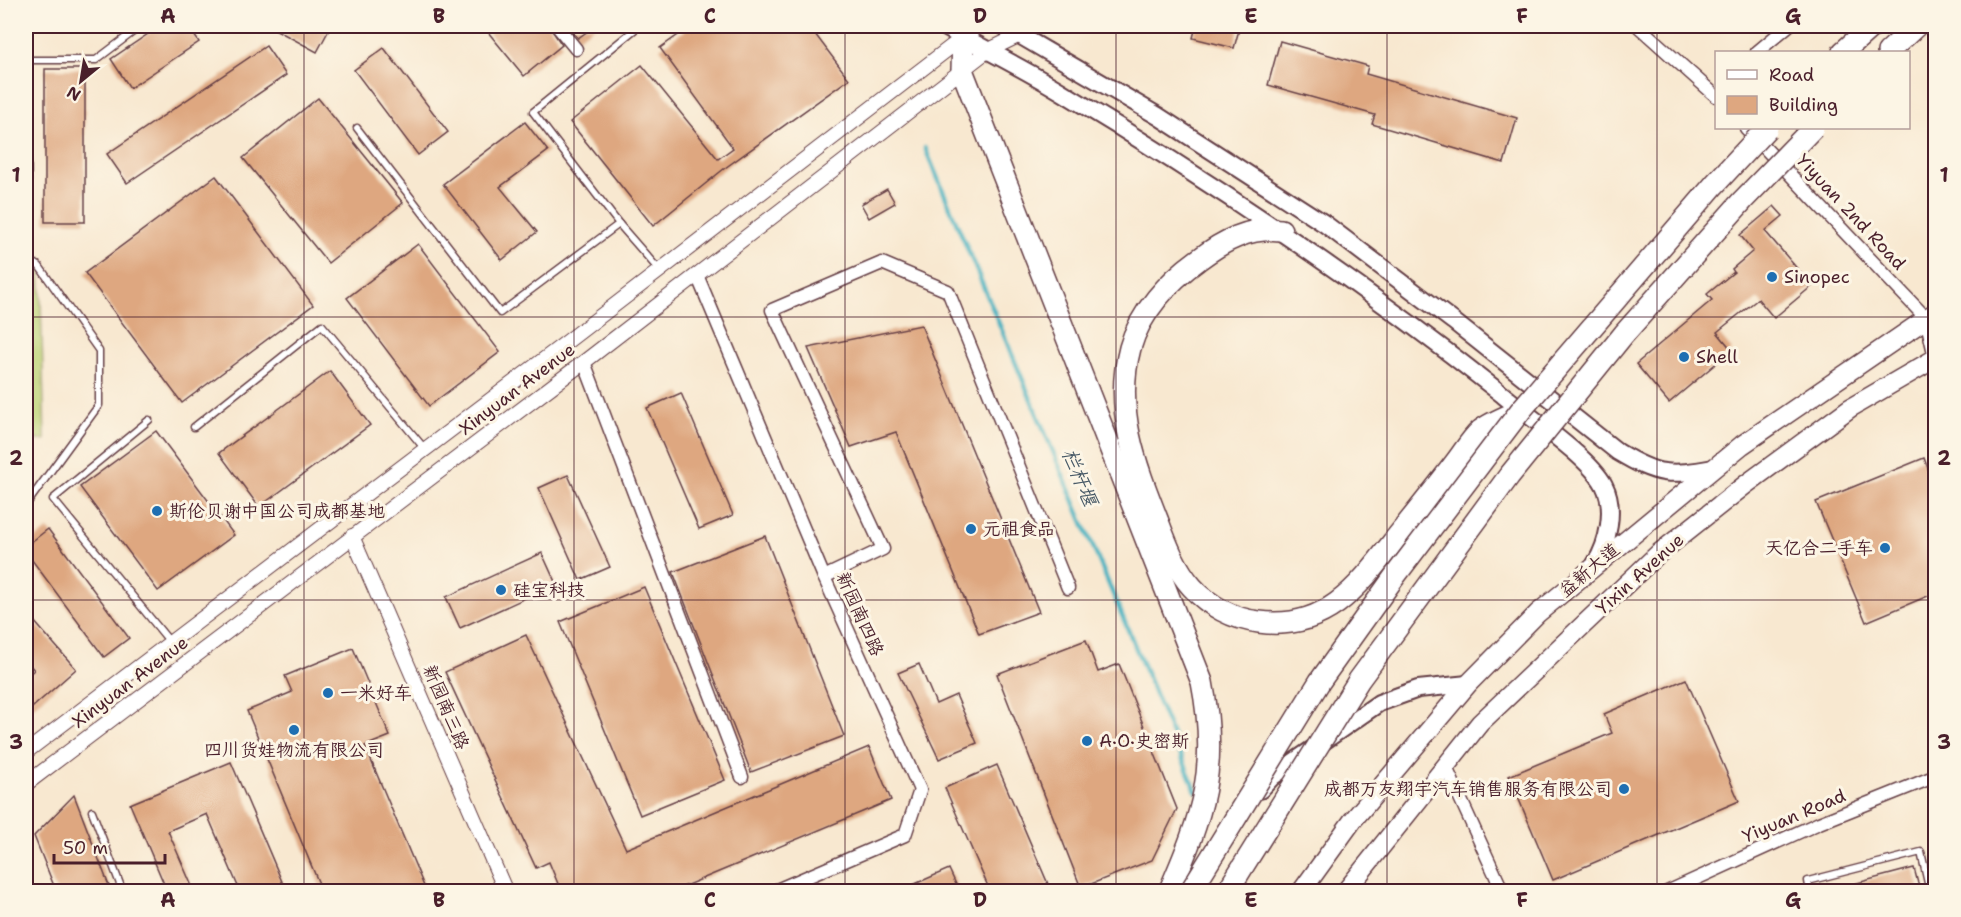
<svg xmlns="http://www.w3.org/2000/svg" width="1961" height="917" font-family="'Shantell Sans','LXGW WenKai TC',sans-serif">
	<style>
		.green { fill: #bed478; stroke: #847a52; stroke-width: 1.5 }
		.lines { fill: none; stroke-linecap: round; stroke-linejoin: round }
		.stream { stroke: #44b2c1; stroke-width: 4.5 }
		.building { fill: #dea780 }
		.service-casing { stroke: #643d44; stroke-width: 9 }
		.minor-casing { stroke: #643d44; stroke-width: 15 }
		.tertiary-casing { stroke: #643d44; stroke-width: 16 }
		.secondary-casing { stroke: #643d44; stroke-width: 20 }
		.primary-casing { stroke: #643d44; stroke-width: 21 }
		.motorway-casing { stroke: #643d44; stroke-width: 24 }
		.service { stroke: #fff; stroke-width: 6 }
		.minor { stroke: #fff; stroke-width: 12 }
		.tertiary { stroke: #fff; stroke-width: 14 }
		.secondary { stroke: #fff; stroke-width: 16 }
		.primary { stroke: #fff; stroke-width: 18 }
		.motorway { stroke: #fff; stroke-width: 21 }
		.motorway-bridge-casing { stroke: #643d44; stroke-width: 24; stroke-linecap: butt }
		.motorway-bridge { stroke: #fff; stroke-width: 21 }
		.grid { fill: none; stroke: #4a1f2b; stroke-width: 1.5; stroke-opacity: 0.55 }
		.poi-dot { fill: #1f6fb2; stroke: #fcf5e5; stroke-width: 2 }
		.labels { text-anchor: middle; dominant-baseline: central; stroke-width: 6; stroke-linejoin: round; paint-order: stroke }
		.street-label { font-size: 18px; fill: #4a1f2b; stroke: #fcf5e5 }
		.poi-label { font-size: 18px; fill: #4a1f2b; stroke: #fcf5e5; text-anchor: start }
		.water-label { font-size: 20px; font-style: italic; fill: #485a67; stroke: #fcf5e5 }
		.neatline { fill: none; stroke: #4a1f2b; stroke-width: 2 }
		.grid-label { font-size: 20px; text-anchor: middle; font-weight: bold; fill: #4a1f2b }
	</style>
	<rect width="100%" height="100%" fill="#fcf5e5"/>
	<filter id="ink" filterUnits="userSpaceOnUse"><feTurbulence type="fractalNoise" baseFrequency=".0167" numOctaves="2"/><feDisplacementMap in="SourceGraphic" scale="12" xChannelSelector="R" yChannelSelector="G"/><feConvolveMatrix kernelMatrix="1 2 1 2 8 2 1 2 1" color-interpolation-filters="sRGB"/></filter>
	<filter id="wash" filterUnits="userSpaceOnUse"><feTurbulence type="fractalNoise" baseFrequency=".008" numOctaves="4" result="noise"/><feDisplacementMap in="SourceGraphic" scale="24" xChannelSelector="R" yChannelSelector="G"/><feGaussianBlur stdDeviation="1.35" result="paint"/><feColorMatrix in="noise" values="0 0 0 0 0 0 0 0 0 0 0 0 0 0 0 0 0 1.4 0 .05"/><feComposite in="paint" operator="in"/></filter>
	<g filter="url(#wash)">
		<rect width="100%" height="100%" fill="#f8e8d0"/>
		<path class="green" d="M26 268H40L45 440H26Z"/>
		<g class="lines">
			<path class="stream" d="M925 148 1196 791"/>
		</g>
		<g id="blocks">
			<g class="building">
				<path d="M160 26H188L199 42 130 88 111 59Z"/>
				<path d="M269 26H331L317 52Z"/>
				<path d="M483 26H549L562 45 524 76Z"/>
				<path d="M567 26H595L578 38Z"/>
				<path d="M691 26H809L849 79 725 168 653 226 570 122 642 65 718 159 733 148 660 48Z"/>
				<path d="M1196 26H1240L1234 48 1193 38Z"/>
				<path d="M1280 41 1368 66 1366 74 1517 118 1504 163 1372 124 1375 115 1268 85Z"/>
				<path d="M266 46 286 75 127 183 107 154Z"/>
				<path d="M384 48 448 132 418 155 354 70Z"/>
				<rect x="45" y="69" width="40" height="153"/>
				<path d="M318 98 403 203 328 263 243 158Z"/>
				<path d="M525 122 548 151 500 187 537 232 502 260 443 184Z"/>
				<path d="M216 176 313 305 182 403 85 273Z"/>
				<path d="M887 189 895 203 869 218 861 204Z"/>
				<path d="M1774 206 1783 216 1765 231 1812 286 1774 318 1758 299 1717 332 1732 350 1669 403 1636 364 1712 300 1707 294 1734 272 1732 269 1753 251 1740 235Z"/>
				<path d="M418 244 500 352 429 406 347 298Z"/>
				<path d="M921 325 1039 612 979 634 896 432 851 447 808 348Z"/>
				<path d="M330 371 370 425 259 507 219 453Z"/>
				<path d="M681 393 733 515 699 529 647 408Z"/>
				<path d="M156 431 234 535 158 591 80 487Z"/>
				<path d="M1924 458 1935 487V593L1866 622 1816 502Z"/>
				<path d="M568 475 610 567 580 580 539 488Z"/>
				<path d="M48 529 129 638 104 657 26 552V546Z"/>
				<path d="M765 536 844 736 751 772 673 572Z"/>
				<path d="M542 553 556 584 460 628 446 597Z"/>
				<path d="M644 587 725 780 640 815 560 622Z"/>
				<path d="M26 612 76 669 26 713V677L34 670 26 660Z"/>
				<path d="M526 635 626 849 869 747 891 800 673 891H561L549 862 536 868 445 672Z"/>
				<path d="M1086 640 1098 672 1119 664 1177 809 1152 860 1081 888 997 674Z"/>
				<path d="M353 648 390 736 365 746 426 891H322L247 711 292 692 285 676Z"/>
				<path d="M919 664 936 704 956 695 977 743 939 759 898 673Z"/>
				<path d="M1686 679 1739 801 1553 880 1509 776 1612 733 1604 714Z"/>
				<path d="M231 762 286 891H240L207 814 168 831 194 891H167L130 804Z"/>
				<path d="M997 765 1051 891H990L945 788Z"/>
				<path d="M74 795 111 891H56L34 836Z"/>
				<path d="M1914 868 1920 891H1838V888Z"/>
				<path d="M949 869 959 891H899Z"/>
			</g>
		</g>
	</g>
	<g filter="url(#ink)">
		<use href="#blocks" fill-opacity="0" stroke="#643d44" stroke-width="1.5"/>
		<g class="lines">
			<defs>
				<g id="service">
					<path d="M639 26 533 112 619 224 660 271"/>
					<path d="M26 60H96L141 26"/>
					<path d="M27 60 28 236"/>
					<path d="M357 128 500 313 619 224"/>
					<path d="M26 258 39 266 99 351V405L26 505"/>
					<path d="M149 420 53 499 170 642"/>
					<path d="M194 427 322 325 424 448"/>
					<path d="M92 811 123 892"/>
					<path d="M1810 892 1808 881 1921 852 1930 892"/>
				</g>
				<g id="minor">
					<path d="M557 26 576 49"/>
					<path d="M1638 26 1716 96"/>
					<path d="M1757 52 1788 26"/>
					<path d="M1746 128 1926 318 1936 362"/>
					<path d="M697 275 824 577 920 790 905 835 772 892"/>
					<path d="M584 362 742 777"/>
					<path d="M824 577 883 549 772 310 882 263 948 291 1068 588"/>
					<path d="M1445 765 1503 892"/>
					<path d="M1667 892 1819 823 1936 776"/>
				</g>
				<g id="tertiary">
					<path d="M352 536 506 892"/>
					<path d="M26 752 568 341 978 26"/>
					<path d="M26 784 584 362 987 51 1022 34 1032 26"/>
				</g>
				<g id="secondary">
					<path d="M943 26C982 48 1023 68 1062 92 1215 184 1363 284 1503 395 1528 416 1590 458 1604 485 1616 508 1608 544 1595 564"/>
					<path d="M1004 26 1158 116 1325 224 1453 321 1618 452C1658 476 1669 476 1714 468"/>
					<path d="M1260 790 1272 777 1379 703 1418 689 1468 684"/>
				</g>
				<g id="primary">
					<path d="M1301 892 1353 820 1468 684 1538 613 1742 445 1936 312"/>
					<path d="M1345 892 1480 723 1658 554 1745 485 1850 408 1936 358"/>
				</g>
				<g id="motorway">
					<path d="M963 37 962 70 1202 682C1219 768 1203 814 1169 892"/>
					<path d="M1843 52 1872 26"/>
					<path d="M1888 52 1916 26"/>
					<path d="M1281 230C1249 227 1223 241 1198 260 1169 281 1140 312 1130 348 1114 409 1135 463 1157 519 1166 543 1175 568 1192 587 1209 606 1233 619 1259 622 1327 631 1359 586 1396 538 1416 513 1436 488 1455 463 1463 453 1471 439 1480 431 1491 422 1508 416 1521 410"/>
				</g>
			</defs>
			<use href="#service" class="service-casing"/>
			<use href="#minor" class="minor-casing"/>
			<use href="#tertiary" class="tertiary-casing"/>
			<use href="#secondary" class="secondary-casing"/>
			<use href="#primary" class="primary-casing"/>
			<use href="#motorway" class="motorway-casing"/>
			<use href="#service" class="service"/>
			<use href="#minor" class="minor"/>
			<use href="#tertiary" class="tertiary"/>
			<use href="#secondary" class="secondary"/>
			<use href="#primary" class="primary"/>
			<use href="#motorway" class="motorway"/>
			<defs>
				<g id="motorway-bridge">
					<path d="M1190 892 1320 681 1395 576 1521 410 1714 185 1767 128"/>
					<path d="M1227 892 1359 680 1509 476 1624 334 1743 200 1813 128"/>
				</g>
			</defs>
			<use href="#motorway-bridge" class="motorway-bridge-casing"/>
			<use href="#motorway-bridge" class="motorway-bridge"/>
		</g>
	</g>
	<path class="grid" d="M304 26V892M574 26V892M845 26V892M1116 26V892M1387 26V892M1657 26V892M26 317H1936M26 600H1936"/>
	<g class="poi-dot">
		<circle cx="1772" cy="277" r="6"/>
		<circle cx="1684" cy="357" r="6"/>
		<circle cx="157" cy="511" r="6"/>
		<circle cx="971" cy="529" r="6"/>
		<circle cx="1885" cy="548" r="6"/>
		<circle cx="501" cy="590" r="6"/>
		<circle cx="328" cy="693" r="6"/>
		<circle cx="294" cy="730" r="6"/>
		<circle cx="1087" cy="741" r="6"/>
		<circle cx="1624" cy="789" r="6"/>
	</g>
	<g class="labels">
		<g class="street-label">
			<text transform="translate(1851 212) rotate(47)">Yiyuan 2nd Road</text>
			<text transform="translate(517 389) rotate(-37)">Xinyuan Avenue</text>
			<text transform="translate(1589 570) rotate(-40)">益新大道</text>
			<text transform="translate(1640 574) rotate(-42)">Yixin Avenue</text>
			<text transform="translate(860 614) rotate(66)">新园南四路</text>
			<text transform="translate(130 682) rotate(-37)">Xinyuan Avenue</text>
			<text transform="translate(446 707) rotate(67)">新园南三路</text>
			<text transform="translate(1794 816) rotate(-23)">Yiyuan Road</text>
		</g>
		<g class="poi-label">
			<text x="1784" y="277">Sinopec</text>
			<text x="1696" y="357">Shell</text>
			<text x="169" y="511">斯伦贝谢中国公司成都基地</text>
			<text x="983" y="529">元祖食品</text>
			<text x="1873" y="548" text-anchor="end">天亿合二手车</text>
			<text x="513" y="590">硅宝科技</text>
			<text x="340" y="693">一米好车</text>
			<text x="1099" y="741">A·O·史密斯</text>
			<text x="294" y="750" text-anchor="middle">四川货娃物流有限公司</text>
			<text x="1612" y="789" text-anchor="end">成都万友翔宇汽车销售服务有限公司</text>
		</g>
		<g class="water-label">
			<text transform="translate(1080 477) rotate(67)">栏杆堰</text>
		</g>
	</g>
	<rect width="1961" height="917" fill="none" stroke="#fcf5e5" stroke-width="66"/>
	<rect x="1715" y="51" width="195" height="78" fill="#fcf5e5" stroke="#b59f9b" stroke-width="1.5"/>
	<rect x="1727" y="70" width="30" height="9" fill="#ffffff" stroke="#b59f9b" stroke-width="1.5"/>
	<text x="1769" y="81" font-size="18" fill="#4a1f2b">Road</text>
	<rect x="1727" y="96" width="30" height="18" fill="#dea780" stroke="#b59f9b" stroke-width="1.5"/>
	<text x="1769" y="111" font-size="18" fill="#4a1f2b">Building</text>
	<g transform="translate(81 81) rotate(210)" stroke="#fcf5e5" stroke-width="4.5" paint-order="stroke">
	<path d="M0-4.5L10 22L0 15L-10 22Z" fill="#4a1f2b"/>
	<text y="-9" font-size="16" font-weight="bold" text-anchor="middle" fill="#4a1f2b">N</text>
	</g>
	<path d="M54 854v9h111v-9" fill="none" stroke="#4a1f2b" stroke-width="3"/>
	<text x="63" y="854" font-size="18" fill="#4a1f2b" stroke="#fcf5e5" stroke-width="4.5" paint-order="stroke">50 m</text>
	<rect x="33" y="33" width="1895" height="851" class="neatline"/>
	<g class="grid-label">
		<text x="168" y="23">A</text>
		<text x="439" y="23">B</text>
		<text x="710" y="23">C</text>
		<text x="980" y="23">D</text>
		<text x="1251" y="23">E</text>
		<text x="1522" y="23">F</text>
		<text x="1793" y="23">G</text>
		<text x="16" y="182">1</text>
		<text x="1944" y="182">1</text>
		<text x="16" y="465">2</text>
		<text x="1944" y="465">2</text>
		<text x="16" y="749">3</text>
		<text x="1944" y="749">3</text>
		<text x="168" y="907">A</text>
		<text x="439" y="907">B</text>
		<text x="710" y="907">C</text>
		<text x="980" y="907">D</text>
		<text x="1251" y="907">E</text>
		<text x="1522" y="907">F</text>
		<text x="1793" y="907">G</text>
	</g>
</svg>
